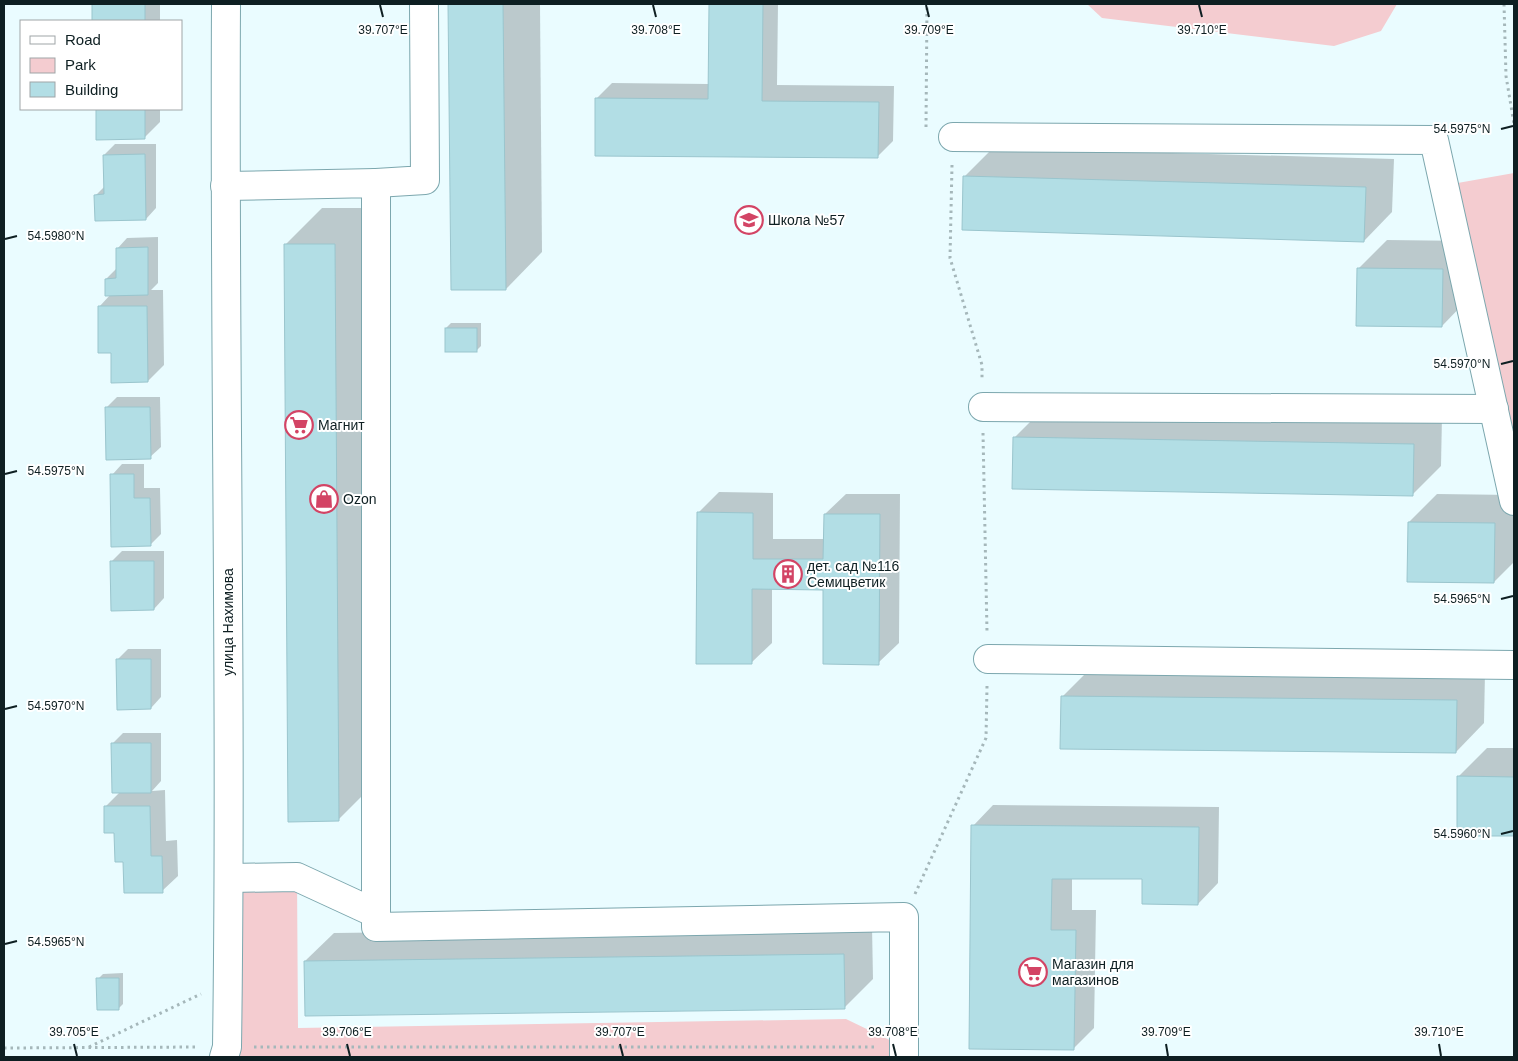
<svg xmlns="http://www.w3.org/2000/svg" width="1518" height="1061" font-family="Arial,sans-serif">
	<style>
		.green { fill: #f4ccd0 }
		.shadow { fill: #0003 }
		.building { fill: #b2dee5; stroke: #9ac5cd }
		.lines { fill: none; stroke-linecap: round; stroke-linejoin: round }
		.minor-casing { stroke: #7ca7ae; stroke-width: 30 }
		.path { stroke: #a5b7ba; stroke-width: 3; stroke-dasharray: 2.5 4; stroke-linecap: butt }
		.minor { stroke: #fff; stroke-width: 28 }
		.ticks { fill: none; stroke: #0e1f22; stroke-width: 2 }
		.labels { text-anchor: middle; dominant-baseline: central; stroke-width: 4; stroke-linejoin: round; paint-order: stroke }
		.poi-label { font-size: 14px; fill: #0e1f22; stroke: #fff; text-anchor: start }
		.street-label { font-size: 14px; fill: #0e1f22; stroke: #fff }
		.ticks-label { font-size: 12px; text-anchor: middle; fill: #0e1f22; stroke: #fff; stroke-width: 4; stroke-linejoin: round; paint-order: stroke }
	</style>
	<rect width="100%" height="100%" fill="#eafcff"/>
	<g class="green">
		<path d="M1087 4H1397L1381 31 1334 46 1102 18Z"/>
		<path d="M1514 173V463L1452 184Z"/>
		<path d="M297 877 298 1028 846 1019 904 1047V1057H224L230 878Z"/>
	</g>
	<g class="shadow">
		<path d="M93 4H160V21H94Z"/>
		<path d="M449 4H540L542 252 506 289H452Z"/>
		<path d="M710 4H778L777 85 894 86 893 141 878 156 596 99 612 83 710 84Z"/>
		<path d="M97 109H160V122L144 138 98 139Z"/>
		<path d="M115 144H156V208L146 219 96 195 105 186 104 155Z"/>
		<path d="M993 148 1394 159 1392 212 1364 241 964 177Z"/>
		<path d="M322 208H371L375 783 338 820 285 245Z"/>
		<path d="M158 237V283L151 290H163L164 365 148 381 112 351 99 307 111 294 106 279 117 268V249L127 238Z"/>
		<path d="M1387 240 1471 241 1470 297 1442 326 1358 269Z"/>
		<path d="M451 323H481V346L476 351 446 328Z"/>
		<path d="M117 397H160L161 447 150 457 106 408Z"/>
		<path d="M1043 409 1442 416 1441 466 1412 495 1014 438Z"/>
		<path d="M122 464H144V488H160L161 534 150 545 112 475Z"/>
		<path d="M719 492 773 493V539H825V514L846 494H900L899 643 878 663 825 588H772V643L751 663 699 512Z"/>
		<path d="M1437 494 1514 495V562L1494 582 1409 522Z"/>
		<path d="M122 551H164V598L154 609 111 562Z"/>
		<path d="M128 649H161V697L151 708 117 660Z"/>
		<path d="M1091 668 1485 672 1484 723 1456 752 1062 697Z"/>
		<path d="M4 706 5 729 4 730Z"/>
		<path d="M123 733H161V781L152 791 165 790 166 841 177 840 178 876 162 891 124 860 116 832 105 807 120 792 112 744Z"/>
		<path d="M1487 748H1514V835H1458V777Z"/>
		<path d="M993 805 1219 807 1218 883 1198 904 1143 878H1072V910H1096L1094 1028 1074 1048 973 826Z"/>
		<path d="M872 926 873 979 844 1008 305 961 334 933Z"/>
		<path d="M123 973V1004L118 1009 98 979 103 974Z"/>
	</g>
	<g class="building">
		<rect x="92" y="4" width="53" height="17"/>
		<path d="M448 4H503L506 290H451Z"/>
		<path d="M709 4H763L762 101 879 102 878 158 595 156V98L708 99Z"/>
		<path d="M96 109H145V139L96 140Z"/>
		<path d="M145 154 146 220 95 221 94 195 104 194 103 155Z"/>
		<path d="M963 176 1366 187 1364 242 962 230Z"/>
		<path d="M284 244H335L339 821 288 822Z"/>
		<path d="M148 247V295L105 296V279L116 278V248Z"/>
		<path d="M1357 268 1443 269 1442 327 1356 326Z"/>
		<path d="M98 306H147L148 382 111 383V353H98Z"/>
		<rect x="445" y="328" width="32" height="24"/>
		<path d="M105 407H150L151 459 106 460Z"/>
		<path d="M1013 437 1414 444 1413 496 1012 489Z"/>
		<path d="M110 474H134V498H150L151 546 111 547Z"/>
		<path d="M697 512 753 513V559H823L824 514H880L879 665 823 664V590L752 589V664H696Z"/>
		<path d="M1408 522 1495 523 1494 583 1407 582Z"/>
		<path d="M110 561H154V610L111 611Z"/>
		<path d="M116 659H151V709L117 710Z"/>
		<path d="M1061 696 1457 700 1456 753 1060 749Z"/>
		<path d="M111 743H151V793H112Z"/>
		<path d="M1457 776 1514 777V836H1457Z"/>
		<path d="M104 806H150L151 856H162L163 893H124L123 862H115L114 833H104Z"/>
		<path d="M971 825 1199 827 1198 905 1142 904V879H1052L1051 930H1076L1074 1050 969 1049Z"/>
		<path d="M844 954 845 1009 305 1016 304 961Z"/>
		<path d="M96 978H119V1010H97Z"/>
	</g>
	<g class="lines">
		<defs>
			<g id="minor">
				<path d="M953 137 1434 140 1514 501"/>
				<path d="M376 183 425 180 424 4"/>
				<path d="M225 186 376 183V927L904 917V1057"/>
				<path d="M983 407 1494 409"/>
				<path d="M988 659 1514 665"/>
				<path d="M230 878 297 877 375 913"/>
				<path d="M224 1057 227 1047C232 699 224 352 226 4"/>
			</g>
		</defs>
		<use href="#minor" class="minor-casing"/>
		<g class="path">
			<path d="M1504 4 1506 76 1514 124"/>
			<path d="M926 127 927 4"/>
			<path d="M952 165 950 258 982 365V379"/>
			<path d="M983 433 987 632"/>
			<path d="M915 894 986 738 987 686"/>
			<path d="M89 1047 201 994"/>
			<path d="M254 1047H878"/>
			<path d="M4 1048 198 1047"/>
		</g>
		<use href="#minor" class="minor"/>
	</g>
	<path class="ticks" d="M380 5 383 17M653 5 656 17M926 5 929 17M1199 5 1202 17M1501 129 1513 126M5 239 17 236M1501 364 1513 361M5 474 17 471M1501 599 1513 596M5 709 17 706M1501 834 1513 831M5 944 17 941M74 1044 77 1056M347 1044 350 1056M620 1044 623 1056M893 1044 896 1056M1166 1044 1168 1056M1439 1044 1441 1056"/>
	<defs>
		<symbol id="school-ring" viewBox="-11 -11 22 22"><circle r="9.5" fill="#fff" stroke="#d34465" stroke-width="1.5"/><path d="M0-5L7-2L0 1L-7-2ZM-4 1L0 2.5L4 1V4Q0 6-4 4Z" fill="#d34465"/></symbol>
		<symbol id="supermarket-ring" viewBox="-11 -11 22 22"><circle r="9.5" fill="#fff" stroke="#d34465" stroke-width="1.5"/><path d="M-6-5.5h2.5l.6 2H6L4.5 2H-2.5L-4.4-4H-6ZM-1.5 3.2a1.3 1.3 0 1 0 .1 0ZM3 3.2a1.3 1.3 0 1 0 .1 0Z" fill="#d34465"/></symbol>
		<symbol id="shop-ring" viewBox="-11 -11 22 22"><circle r="9.5" fill="#fff" stroke="#d34465" stroke-width="1.5"/><path d="M-5-2.5h2.3a2.7 3.5 0 0 1 5.4 0H5L5.5 6h-11ZM-1.5-2.5h3a1.5 2.3 0 0 0-3 0Z" fill="#d34465"/></symbol>
		<symbol id="building-ring" viewBox="-11 -11 22 22"><circle r="9.5" fill="#fff" stroke="#d34465" stroke-width="1.5"/><path d="M-4-6H4V6H1V3H-1V6H-4ZM-2.5-4.3h1.7v1.8h-1.7ZM.8-4.3h1.7v1.8H.8ZM-2.5-1h1.7V.8h-1.7ZM.8-1h1.7V.8H.8Z" fill="#d34465"/></symbol>
	</defs>
	<g fill-rule="evenodd">
		<use href="#school-ring" x="733" y="204" width="32" height="32"/>
		<use href="#supermarket-ring" x="283" y="409" width="32" height="32"/>
		<use href="#shop-ring" x="308" y="483" width="32" height="32"/>
		<use href="#building-ring" x="772" y="558" width="32" height="32"/>
		<use href="#supermarket-ring" x="1017" y="956" width="32" height="32"/>
	</g>
	<g class="labels">
		<g class="poi-label">
			<text x="768" y="220">Школа №57</text>
			<text x="318" y="425">Магнит</text>
			<text x="343" y="499">Ozon</text>
			<text x="807" y="566">дет. сад №116<tspan x="807" dy="16">Семицветик</tspan></text>
			<text x="1052" y="964">Магазин для<tspan x="1052" dy="16">магазинов</tspan></text>
		</g>
		<g class="street-label">
			<text transform="translate(228 622) rotate(-90)">улица Нахимова</text>
		</g>
	</g>
	<g class="ticks-label">
		<text x="383" y="34">39.707°E</text>
		<text x="656" y="34">39.708°E</text>
		<text x="929" y="34">39.709°E</text>
		<text x="1202" y="34">39.710°E</text>
		<text x="1462" y="133">54.5975°N</text>
		<text x="56" y="240">54.5980°N</text>
		<text x="1462" y="368">54.5970°N</text>
		<text x="56" y="475">54.5975°N</text>
		<text x="1462" y="603">54.5965°N</text>
		<text x="56" y="710">54.5970°N</text>
		<text x="1462" y="838">54.5960°N</text>
		<text x="56" y="946">54.5965°N</text>
		<text x="74" y="1036">39.705°E</text>
		<text x="347" y="1036">39.706°E</text>
		<text x="620" y="1036">39.707°E</text>
		<text x="893" y="1036">39.708°E</text>
		<text x="1166" y="1036">39.709°E</text>
		<text x="1439" y="1036">39.710°E</text>
	</g>
	<rect width="1518" height="1061" fill="none" stroke="#0e1f22" stroke-width="10"/>
	<rect x="20" y="20" width="162" height="90" fill="#ffffff" stroke="#9fa5a7"/>
	<rect x="30" y="36" width="25" height="8" fill="#ffffff" stroke="#9fa5a7"/>
	<text x="65" y="45" font-size="15" fill="#0e1f22">Road</text>
	<rect x="30" y="58" width="25" height="15" fill="#f4ccd0" stroke="#9fa5a7"/>
	<text x="65" y="70" font-size="15" fill="#0e1f22">Park</text>
	<rect x="30" y="82" width="25" height="15" fill="#b2dee5" stroke="#9fa5a7"/>
	<text x="65" y="95" font-size="15" fill="#0e1f22">Building</text>
</svg>
